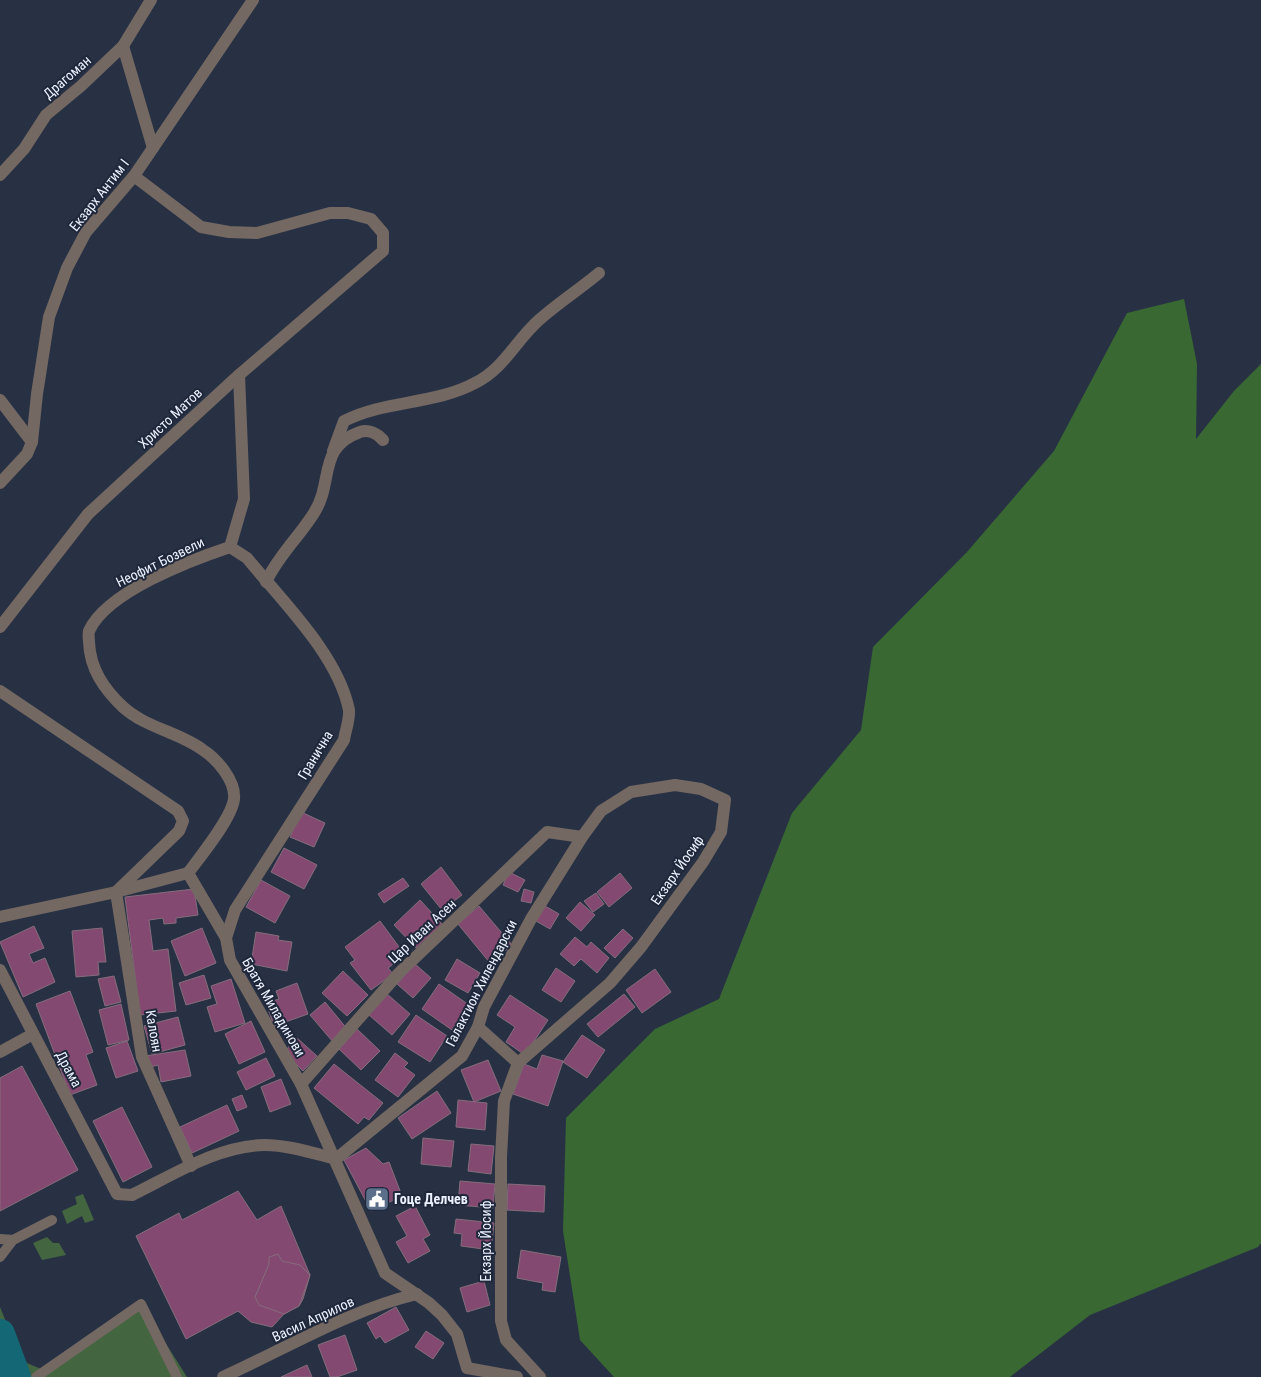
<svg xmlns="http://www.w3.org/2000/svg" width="1261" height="1377" font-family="'Roboto Condensed',sans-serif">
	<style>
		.green { fill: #43653f }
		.forest { fill: #396833 }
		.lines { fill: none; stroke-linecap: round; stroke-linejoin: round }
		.river { stroke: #146876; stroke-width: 30 }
		.building { fill: #844971; stroke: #846d7c }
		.pedestrian { stroke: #736862; stroke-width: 10 }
		.minor { stroke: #736862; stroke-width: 12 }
		.labels { text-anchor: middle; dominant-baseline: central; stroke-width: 4; stroke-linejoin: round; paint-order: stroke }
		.street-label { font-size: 14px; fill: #ecf2ff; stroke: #1f273a }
		.poi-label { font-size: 14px; font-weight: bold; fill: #ecf2ff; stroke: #1f273a; text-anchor: start }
	</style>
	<rect width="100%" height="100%" fill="#283144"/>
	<g class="green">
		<path d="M83 1194 94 1220 85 1223 82 1216 67 1224 62 1211 77 1204 75 1197Z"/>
		<path d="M47 1237 53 1243H59L66 1255 42 1260 33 1243Z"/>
		<path d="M141 1304 187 1377H0V1307L22 1361 46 1371Z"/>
	</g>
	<path class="forest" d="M1184 299 1197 364 1196 439 1234 391 1261 364V1243L1258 1247 1090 1315 1010 1377H614L580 1340 563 1231 566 1118 655 1029 719 999 792 813 861 730 873 647 967 552 1054 451 1127 313Z"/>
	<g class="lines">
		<path class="river" d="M0 1334 16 1377"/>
	</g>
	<g class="building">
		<path d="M301 812 325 823 314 847 290 837Z"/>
		<path d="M284 848 317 865 304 889 271 872Z"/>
		<path d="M441 867 462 895 442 910 421 884Z"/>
		<path d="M509 872 525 880 518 892 503 885Z"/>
		<path d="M620 873 632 888 609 907 597 892Z"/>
		<path d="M403 878 409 886 384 903 378 894Z"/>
		<path d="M261 880 290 896 275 923 246 907Z"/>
		<path d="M194 889 198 915 176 918V923L164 924 163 918 149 920 153 951 168 949 176 1011 140 1015 125 897Z"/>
		<path d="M524 889 534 892 531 903 521 901Z"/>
		<path d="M596 893 604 904 593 912 584 901Z"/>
		<path d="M420 900 442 924 416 948 394 925Z"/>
		<path d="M580 902 595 915 581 931 566 918Z"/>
		<path d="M479 906 512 945 490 963 458 924Z"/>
		<path d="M545 906 559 914 550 929 536 921Z"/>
		<path d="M380 921 405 955 388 968 393 974 371 990 350 963 355 960 345 947Z"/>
		<path d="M34 926 44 948 29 954 33 963 45 958 55 982 23 997 0 942Z"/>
		<path d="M102 928 106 962H98L99 975 76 977 72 931Z"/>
		<path d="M202 928 216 963 185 976 171 941Z"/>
		<path d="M623 929 633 938 615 958 604 948Z"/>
		<path d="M256 932 279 936 278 940 292 942 287 971 251 964Z"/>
		<path d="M575 937 587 947 591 942 609 958 597 973 581 959 574 966 560 954Z"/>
		<path d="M457 959 480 973 468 993 445 980Z"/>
		<path d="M415 964 431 978 413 998 397 984Z"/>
		<path d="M556 968 575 981 561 1002 542 990Z"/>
		<path d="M655 969 671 992 642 1013 626 990Z"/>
		<path d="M343 971 368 995 347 1016 322 993Z"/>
		<path d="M204 975 211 998 186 1005 179 983Z"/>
		<path d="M114 976 121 1002 105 1006 98 979Z"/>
		<path d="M231 979 245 1023 215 1032 207 1007 217 1004 211 986Z"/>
		<path d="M297 983 308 1014 274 1026 266 1003 279 999 276 991Z"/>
		<path d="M439 984 469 1005 452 1030 422 1009Z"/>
		<path d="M70 991 93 1052 86 1055 97 1085 70 1095 36 1004Z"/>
		<path d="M387 994 410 1014 392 1035 369 1015Z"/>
		<path d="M624 994 635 1007 598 1037 587 1024Z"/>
		<path d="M510 995 548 1020 525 1055 506 1042 515 1027 497 1015Z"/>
		<path d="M325 1002 348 1030 333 1042 310 1015Z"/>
		<path d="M121 1004 129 1040 108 1045 99 1010Z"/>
		<path d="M416 1015 447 1036 430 1062 398 1042Z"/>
		<path d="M178 1017 185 1045 152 1054 144 1026Z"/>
		<path d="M251 1021 265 1052 239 1064 225 1034Z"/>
		<path d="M357 1029 380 1051 361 1070 339 1049Z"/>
		<path d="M582 1035 605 1050 587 1078 563 1062Z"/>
		<path d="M297 1038 317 1056 303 1071 284 1052Z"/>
		<path d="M127 1041 138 1071 116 1078 106 1048Z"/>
		<path d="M185 1050 191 1076 161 1082 158 1065 147 1068 145 1056Z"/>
		<path d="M395 1053 408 1063 404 1067 415 1075 398 1097 375 1080Z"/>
		<path d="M542 1055 563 1061 548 1106 513 1094 524 1064 537 1069Z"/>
		<path d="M266 1058 275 1076 246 1090 237 1072Z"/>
		<path d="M488 1060 501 1091 474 1102 461 1070Z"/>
		<path d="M334 1064 383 1103 369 1120 364 1117 358 1124 314 1088Z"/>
		<path d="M22 1066 78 1170 0 1211V1078Z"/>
		<path d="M281 1079 291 1104 270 1112 261 1087Z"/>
		<path d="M437 1091 451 1113 412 1139 398 1118Z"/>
		<path d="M242 1095 247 1107 237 1111 232 1099Z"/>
		<path d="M458 1100 487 1103 485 1130 456 1127Z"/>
		<path d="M227 1105 239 1131 192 1153 180 1127Z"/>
		<path d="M122 1107 152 1167 123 1182 93 1121Z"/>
		<path d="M423 1138 454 1141 451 1167 421 1164Z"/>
		<path d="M471 1144 494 1146 491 1174 468 1171Z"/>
		<path d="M366 1148 383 1164 389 1162 402 1196 371 1211 344 1160Z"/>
		<path d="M460 1181 495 1184 493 1208 458 1205Z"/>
		<path d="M508 1184 545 1186 544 1212 507 1210Z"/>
		<path d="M238 1191 257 1220 281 1206 310 1275 303 1299 299 1306 284 1314 272 1327 251 1322 238 1311 186 1339 136 1236 179 1213 182 1220Z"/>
		<path d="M415 1206 430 1235 423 1239 430 1251 408 1263 396 1242 407 1236 396 1216Z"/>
		<path d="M456 1219 494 1223 491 1250 461 1246 462 1234 454 1233Z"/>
		<path d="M521 1250 561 1257 555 1292 542 1290 543 1283 517 1278Z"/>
		<path d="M278 1254 282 1261 300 1265 310 1275 299 1306 284 1314 259 1305 255 1297 269 1264V1257Z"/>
		<path d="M484 1281 490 1305 467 1312 460 1288Z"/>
		<path d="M396 1307 409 1330 385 1343 380 1336 376 1339 367 1323Z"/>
		<path d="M426 1331 444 1343 433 1359 415 1347Z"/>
		<path d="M345 1335 357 1370 337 1377H330L318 1345Z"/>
		<path d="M307 1365 312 1377H281Z"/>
	</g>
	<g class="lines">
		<g class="pedestrian">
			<path d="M0 1239 13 1240"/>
			<path d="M0 1257 13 1240 52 1220"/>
			<path d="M36 1377 141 1304 177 1377"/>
		</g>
		<g class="minor">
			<path d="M123 46 153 148"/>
			<path d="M0 175 24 149 46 115 81 86 123 46 151 0"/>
			<path d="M0 400 32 442"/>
			<path d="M333 451 344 421C385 400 434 405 475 383 504 369 516 340 539 320 558 303 580 289 599 273"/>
			<path d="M0 483 27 454 32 442 37 394 49 317 67 268 86 232 134 176 253 0"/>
			<path d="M266 582C278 556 299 537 314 513 334 482 317 447 360 432 368 429 377 433 383 440"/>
			<path d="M0 627 88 514 239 375 383 251V233L371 219 348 213H330L257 233 229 232 201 227 134 176"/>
			<path d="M0 691 178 811 183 821 179 831 116 892 188 873 226 938 230 960 301 1084 385 1273 429 1303 442 1315 457 1334 467 1368 517 1377"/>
			<path d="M188 873C200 857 232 818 234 799 236 781 217 759 203 750 179 732 146 728 123 707 104 689 90 669 89 642 89 639 88 634 89 631 106 592 191 560 230 547L244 499 239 375"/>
			<path d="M0 917 116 892 142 1057 191 1166"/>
			<path d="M226 938 235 910 344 740C345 732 350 719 349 710 338 655 282 601 247 558L230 547"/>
			<path d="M0 970 117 1194 132 1195C173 1175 217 1146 264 1145 288 1145 313 1153 336 1159"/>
			<path d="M478 1027 518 1063 504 1101 501 1157V1321L506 1340 540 1377"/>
			<path d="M0 1052 33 1034"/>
			<path d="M301 1084 399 973 547 832 582 837"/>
			<path d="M336 1159 462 1056 478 1027 484 1007 531 919 582 837 601 811 631 792 675 785 701 789 725 800 721 832 703 862 641 947 610 983 518 1063"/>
			<path d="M223 1377C287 1348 349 1310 417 1294"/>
		</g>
	</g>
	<defs>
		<symbol id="civic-square" viewBox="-11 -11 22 22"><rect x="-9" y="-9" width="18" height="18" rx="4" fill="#5c6f8a" stroke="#1f273a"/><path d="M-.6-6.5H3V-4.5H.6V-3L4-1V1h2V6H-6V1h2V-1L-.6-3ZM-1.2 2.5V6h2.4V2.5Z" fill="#fff"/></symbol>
	</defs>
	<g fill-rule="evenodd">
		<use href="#civic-square" x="363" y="1185" width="28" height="28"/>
	</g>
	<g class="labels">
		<g class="street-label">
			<text transform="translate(67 77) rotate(-41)">Драгоман</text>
			<text transform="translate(99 195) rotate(-52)">Екзарх Антим I</text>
			<text transform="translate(170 418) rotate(-43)">Христо Матов</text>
			<text transform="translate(160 562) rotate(-26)">Неофит Бозвели</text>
			<text transform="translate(315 755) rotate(-59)">Гранична</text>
			<text transform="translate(677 870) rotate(-55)">Екзарх Йосиф</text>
			<text transform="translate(422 931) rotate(-43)">Цар Иван Асен</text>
			<text transform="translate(481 983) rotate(-63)">Галактион Хилендарски</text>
			<text transform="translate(274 1007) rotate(60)">Братя Миладинови</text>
			<text transform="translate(154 1031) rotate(80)">Калоян</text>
			<text transform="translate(69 1069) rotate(62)">Драма</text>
			<text transform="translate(486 1241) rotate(-90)">Екзарх Йосиф</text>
			<text transform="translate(313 1319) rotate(-25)">Васил Априлов</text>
		</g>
		<g class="poi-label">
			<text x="394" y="1199">Гоце Делчев</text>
		</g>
	</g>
</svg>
